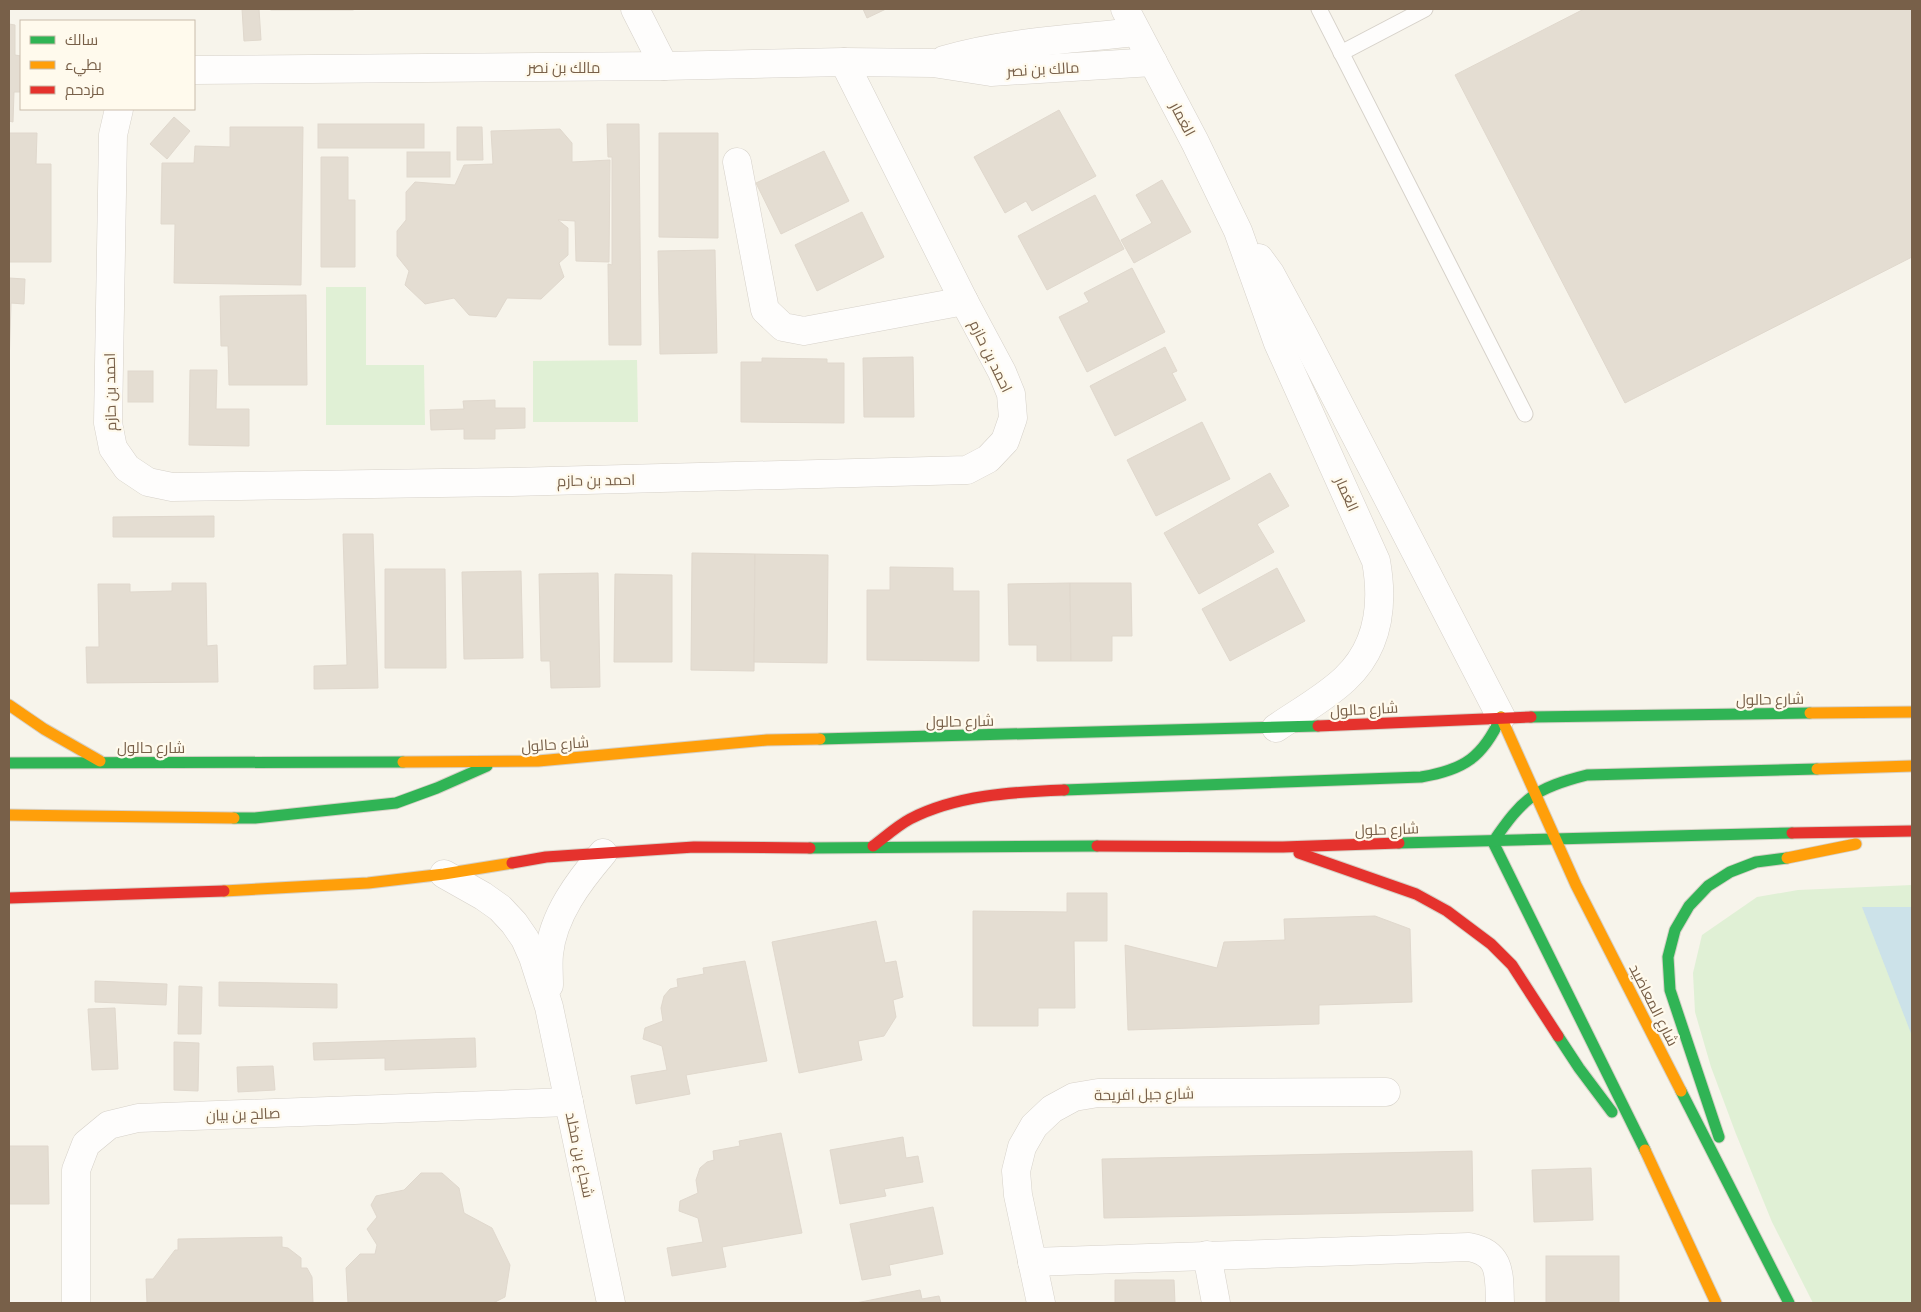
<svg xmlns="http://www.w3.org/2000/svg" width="1921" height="1312" font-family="'IBM Plex Sans',Cairo,sans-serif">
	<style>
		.green { fill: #e0f0d5 }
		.water { fill: #cce2e9 }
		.building { fill: #e4ddd2; stroke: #e0d8cd }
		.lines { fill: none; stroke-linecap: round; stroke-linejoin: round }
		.lane-casing { stroke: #d6d1c9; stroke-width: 17 }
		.street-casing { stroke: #d6d1c9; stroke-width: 29 }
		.fast-casing { stroke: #d6d0c6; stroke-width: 13 }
		.slow-casing { stroke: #d6d0c6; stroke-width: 13 }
		.jam-casing { stroke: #d6d0c6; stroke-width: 13 }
		.lane { stroke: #fefdfc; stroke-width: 15 }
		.street { stroke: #fefdfc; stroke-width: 28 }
		.fast { stroke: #30b455; stroke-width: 11 }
		.slow { stroke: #ff9f0a; stroke-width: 11 }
		.jam { stroke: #e5322d; stroke-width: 11 }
		.labels { text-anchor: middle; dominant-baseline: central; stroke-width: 4.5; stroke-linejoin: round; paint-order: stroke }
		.street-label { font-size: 15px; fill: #786049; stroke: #fffaed }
	</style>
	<rect width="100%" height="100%" fill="#f7f4eb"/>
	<g class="green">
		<path d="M326 287H366V365H424L425 425H326Z"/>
		<path d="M637 360 638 422H533V361Z"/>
		<path d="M1912 885V1303H1813L1772 1222 1736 1134 1711 1067 1695 1012 1693 973 1702 935 1757 897 1798 890Z"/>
	</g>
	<path class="water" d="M1862 907H1912V1036Z"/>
	<g class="building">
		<path d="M242 9H259L261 40 244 41Z"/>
		<rect x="271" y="9" width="82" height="1"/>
		<path d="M863 9H886L867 18Z"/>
		<path d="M1584 9H1912V257L1625 403 1455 75Z"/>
		<path d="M9 24 15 25V55L21 56V92H14L13 122 9 121Z"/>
		<path d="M1059 110 1096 176 1032 211 1026 201 1005 213 974 157Z"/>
		<path d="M174 117 190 131 167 159 150 144Z"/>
		<rect x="318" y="124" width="106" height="24"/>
		<path d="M607 124H639L641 345H609L608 264 612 265V157H608Z"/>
		<path d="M230 127H303L301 285 174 283 175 224H161L162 163H194L195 146 230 147Z"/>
		<path d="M457 127H482L483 160H457Z"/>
		<path d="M560 129 572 143V162L610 160 609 262 576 261 575 221 558 220 568 228V255L559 263 564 277 541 299 507 298 496 317 469 315 454 298 425 304 405 285 409 271 397 256V231L406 220V192L415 182 455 185 464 165 493 164 491 131Z"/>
		<path d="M9 133H37L36 164H51V262H9Z"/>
		<path d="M659 133H718V238L659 237Z"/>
		<path d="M824 151 849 201 781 234 756 183Z"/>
		<rect x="407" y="152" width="43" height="25"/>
		<path d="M321 157H348V200H355V267H321Z"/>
		<path d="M1162 180 1191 232 1134 263 1121 240 1152 223 1136 195Z"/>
		<path d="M1095 195 1124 249 1047 290 1018 236Z"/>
		<path d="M862 212 884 257 817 291 795 245Z"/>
		<path d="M715 250 717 353 660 354 658 251Z"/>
		<path d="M1132 268 1165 332 1087 372 1059 317 1089 302 1084 293Z"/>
		<path d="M9 278 25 279 24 304 11 303 9 366Z"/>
		<path d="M306 295 307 385H229L228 346H221L220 296Z"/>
		<path d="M1165 347 1177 371 1172 373 1186 400 1115 436 1090 386Z"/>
		<path d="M913 357 914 417H864L863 358Z"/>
		<path d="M762 358 827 359V363H844V423L741 422V362H762Z"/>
		<path d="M190 370H217L216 409H249V446L189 445Z"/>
		<rect x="128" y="371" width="25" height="31"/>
		<path d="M495 400V408H525V428L495 429V439H464V429L431 430 430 410 464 409 463 401Z"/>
		<path d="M1202 422 1230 479 1156 516 1127 460Z"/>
		<path d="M1270 473 1289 506 1257 524 1274 552 1199 594 1164 533Z"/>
		<path d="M214 516V537H113V517Z"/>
		<path d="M343 534H373L378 688 314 689V666L347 665Z"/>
		<path d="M692 553 755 554 754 671 691 670Z"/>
		<path d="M755 554 828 555 827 663 754 662Z"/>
		<path d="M890 567 953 568V591H979V661L867 660V590H890Z"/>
		<path d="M1277 568 1305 621 1230 661 1202 609Z"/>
		<path d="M385 569H445L446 668H385Z"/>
		<path d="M521 571 523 658 464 659 462 572Z"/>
		<path d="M598 573 600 687 551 688 550 661H541L539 574Z"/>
		<path d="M615 574 672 575V662H614Z"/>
		<path d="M172 583H206L207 646 217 645 218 682 87 683 86 647H99L98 584H130V592L172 591Z"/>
		<path d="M1070 583 1071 661H1037V645H1009L1008 584Z"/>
		<path d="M1070 583H1131L1132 636H1112V661H1071Z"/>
		<path d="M1067 893H1107V941H1074L1075 1008H1038V1026H973V911L1067 912Z"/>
		<path d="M1375 916 1410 929 1412 1002 1319 1005V1024L1128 1030 1125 945 1217 968 1224 942 1285 940 1284 919Z"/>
		<path d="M876 921 885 963 896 961 903 997 893 1000 896 1017 884 1036 858 1041 862 1060 799 1073 772 942Z"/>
		<path d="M745 961 767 1061 686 1075 690 1094 636 1104 631 1076 667 1070 662 1046 643 1039 645 1028 663 1021 661 1008 664 996 670 989 678 987 677 979 704 974 703 968Z"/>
		<path d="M95 981 167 984 166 1005 95 1002Z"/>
		<path d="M219 982 337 984V1008L219 1006Z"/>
		<path d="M179 986 202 987 201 1034H178Z"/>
		<path d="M115 1008 118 1069 92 1070 88 1009Z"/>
		<path d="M475 1038 476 1067 385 1070V1058L314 1060 313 1043Z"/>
		<path d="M174 1042 199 1043 198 1091 174 1090Z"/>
		<path d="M273 1066 275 1090 238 1092 237 1067Z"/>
		<path d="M781 1133 802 1233 722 1247 726 1267 672 1276 667 1248 703 1242 698 1218 679 1211 680 1201 698 1193 696 1180 700 1168 707 1162 714 1160 713 1151 740 1146 739 1141Z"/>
		<path d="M903 1137 906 1158 918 1156 923 1182 884 1189 886 1196 840 1204 830 1150Z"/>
		<path d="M9 1146H48L49 1204H9Z"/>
		<path d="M1472 1151 1473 1211 1104 1218 1102 1159Z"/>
		<path d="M1591 1168 1593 1220 1534 1222 1532 1170Z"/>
		<path d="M421 1173H442L459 1188 464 1213 492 1228 510 1265 505 1297 493 1303H348L346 1268 360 1254H375L377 1245 367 1229 377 1217 371 1205 376 1196 404 1190Z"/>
		<path d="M933 1207 943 1254 889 1265 891 1275 862 1280 850 1224Z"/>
		<path d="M282 1237V1247L288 1248 301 1258V1268H307L312 1277 313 1303H147L146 1279H153L175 1250H178V1239Z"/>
		<rect x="1546" y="1256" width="73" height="47"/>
		<path d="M1115 1280H1174L1175 1303H1115Z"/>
		<path d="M920 1290 922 1299 939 1296 941 1303H856Z"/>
	</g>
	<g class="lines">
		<defs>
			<g id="lane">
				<path d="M1319 9 1525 414"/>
				<path d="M1341 53 1425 9"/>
			</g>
			<g id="street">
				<path d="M635 9 664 66"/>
				<path d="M1125 9 1195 142 1238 231 1278 343 1376 561C1384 605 1379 647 1345 679 1325 698 1299 712 1276 728"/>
				<path d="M944 60C1006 42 1073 39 1136 32"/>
				<path d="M194 70 664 66 844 62 933 63 991 72 1153 62"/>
				<path d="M119 109 113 135 108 423 113 448 127 468 148 482 172 487 512 482 967 470 988 459 1005 441 1013 418 1011 394 1002 372 964 301 844 62"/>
				<path d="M737 162 765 310 783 327 804 331 964 301"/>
				<path d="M1259 258 1270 273 1304 336 1501 717"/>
				<path d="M444 874 483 896 500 908 514 923 525 939 533 957 549 1007 611 1303"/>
				<path d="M549 985C549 975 548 964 549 954 553 915 579 881 603 853"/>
				<path d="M1207 1255 1216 1303"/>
				<path d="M1032 1262 1469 1247C1502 1253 1499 1275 1500 1303"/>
				<path d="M76 1303V1170L86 1144 109 1125 138 1118 569 1102"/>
				<path d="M1041 1303 1018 1195 1016 1171 1022 1147 1034 1126 1052 1109 1074 1097 1098 1093 1386 1092"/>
			</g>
			<g id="fast">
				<path d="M1531 717 1810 713"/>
				<path d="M820 739 1318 726"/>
				<path d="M9 763 403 762"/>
				<path d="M1064 790 1421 777C1464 770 1483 757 1501 717"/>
				<path d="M234 818H255L396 803 437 788 487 766"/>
				<path d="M1493 842 1645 1150"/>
				<path d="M1493 842C1523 798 1535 788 1587 775L1817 769"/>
				<path d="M1399 843 1792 833"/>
				<path d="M810 848 1097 846"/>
				<path d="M1558 1036 1579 1068 1612 1112"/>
				<path d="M1681 1091 1789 1303"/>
				<path d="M1719 1137 1670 990 1668 957 1675 930 1689 906 1708 886 1730 872 1756 862 1787 858"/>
			</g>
			<g id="slow">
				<path d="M9 705 44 729 100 761"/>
				<path d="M1810 713 1912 712"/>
				<path d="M1501 717 1576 885 1681 1091"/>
				<path d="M403 762 538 761 767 740 820 739"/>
				<path d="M1817 769 1912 766"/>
				<path d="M9 815 234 818"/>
				<path d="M1787 858 1856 844"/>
				<path d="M224 891 368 883 444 874 512 863"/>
				<path d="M1645 1150 1716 1303"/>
			</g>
			<g id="jam">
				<path d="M1318 726 1531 717"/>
				<path d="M1792 833 1912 831"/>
				<path d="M873 846C885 837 897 826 910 819 956 795 1013 792 1064 790"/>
				<path d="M1097 846 1283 847 1399 843"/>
				<path d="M1299 853 1416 894 1447 911 1491 944 1512 965 1558 1036"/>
				<path d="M512 863 546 857 694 847 810 848"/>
				<path d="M9 898 224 891"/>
			</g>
		</defs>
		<use href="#lane" class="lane-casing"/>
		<use href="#street" class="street-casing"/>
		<use href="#fast" class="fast-casing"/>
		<use href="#slow" class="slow-casing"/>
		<use href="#jam" class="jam-casing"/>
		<use href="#lane" class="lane"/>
		<use href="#street" class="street"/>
		<use href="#fast" class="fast"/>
		<use href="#slow" class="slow"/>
		<use href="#jam" class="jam"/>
	</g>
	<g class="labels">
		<g class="street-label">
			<text x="564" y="67">مالك بن نصر</text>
			<text transform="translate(1043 69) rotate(-3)">مالك بن نصر</text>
			<text transform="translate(1183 119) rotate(62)">الغمار</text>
			<text transform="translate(991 356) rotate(64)">احمد بن حازم</text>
			<text transform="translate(110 392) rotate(-91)">احمد بن حازم</text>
			<text transform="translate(596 480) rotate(-1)">احمد بن حازم</text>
			<text transform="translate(1347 494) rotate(66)">الغمار</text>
			<text transform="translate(1770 699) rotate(-1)">شارع حالول</text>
			<text transform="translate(1364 709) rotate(-3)">شارع حالول</text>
			<text transform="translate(960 721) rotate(-1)">شارع حالول</text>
			<text transform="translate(555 744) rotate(-4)">شارع حالول</text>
			<text x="151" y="747">شارع حالول</text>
			<text transform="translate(1387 829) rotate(-2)">شارع حلول</text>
			<text transform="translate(1654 1005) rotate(63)">شارع المعاضيد</text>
			<text transform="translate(1144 1094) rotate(-1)">شارع جبل افريحة</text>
			<text transform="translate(243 1114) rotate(-2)">صالح بن بيان</text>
			<text transform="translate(580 1155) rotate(78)">شجاع بن مخلد</text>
		</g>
	</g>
	<rect width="1921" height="1312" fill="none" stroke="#786049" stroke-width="20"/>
	<rect x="20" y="20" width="175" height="90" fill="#fffaed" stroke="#c9bcab"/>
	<rect x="30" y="36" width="25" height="8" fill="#30b455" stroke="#c9bcab"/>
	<text x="65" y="45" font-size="15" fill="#786049">سالك</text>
	<rect x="30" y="61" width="25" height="8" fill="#ff9f0a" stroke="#c9bcab"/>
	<text x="65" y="70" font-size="15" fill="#786049">بطيء</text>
	<rect x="30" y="86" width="25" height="8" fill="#e5322d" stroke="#c9bcab"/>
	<text x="65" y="95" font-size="15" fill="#786049">مزدحم</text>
</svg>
